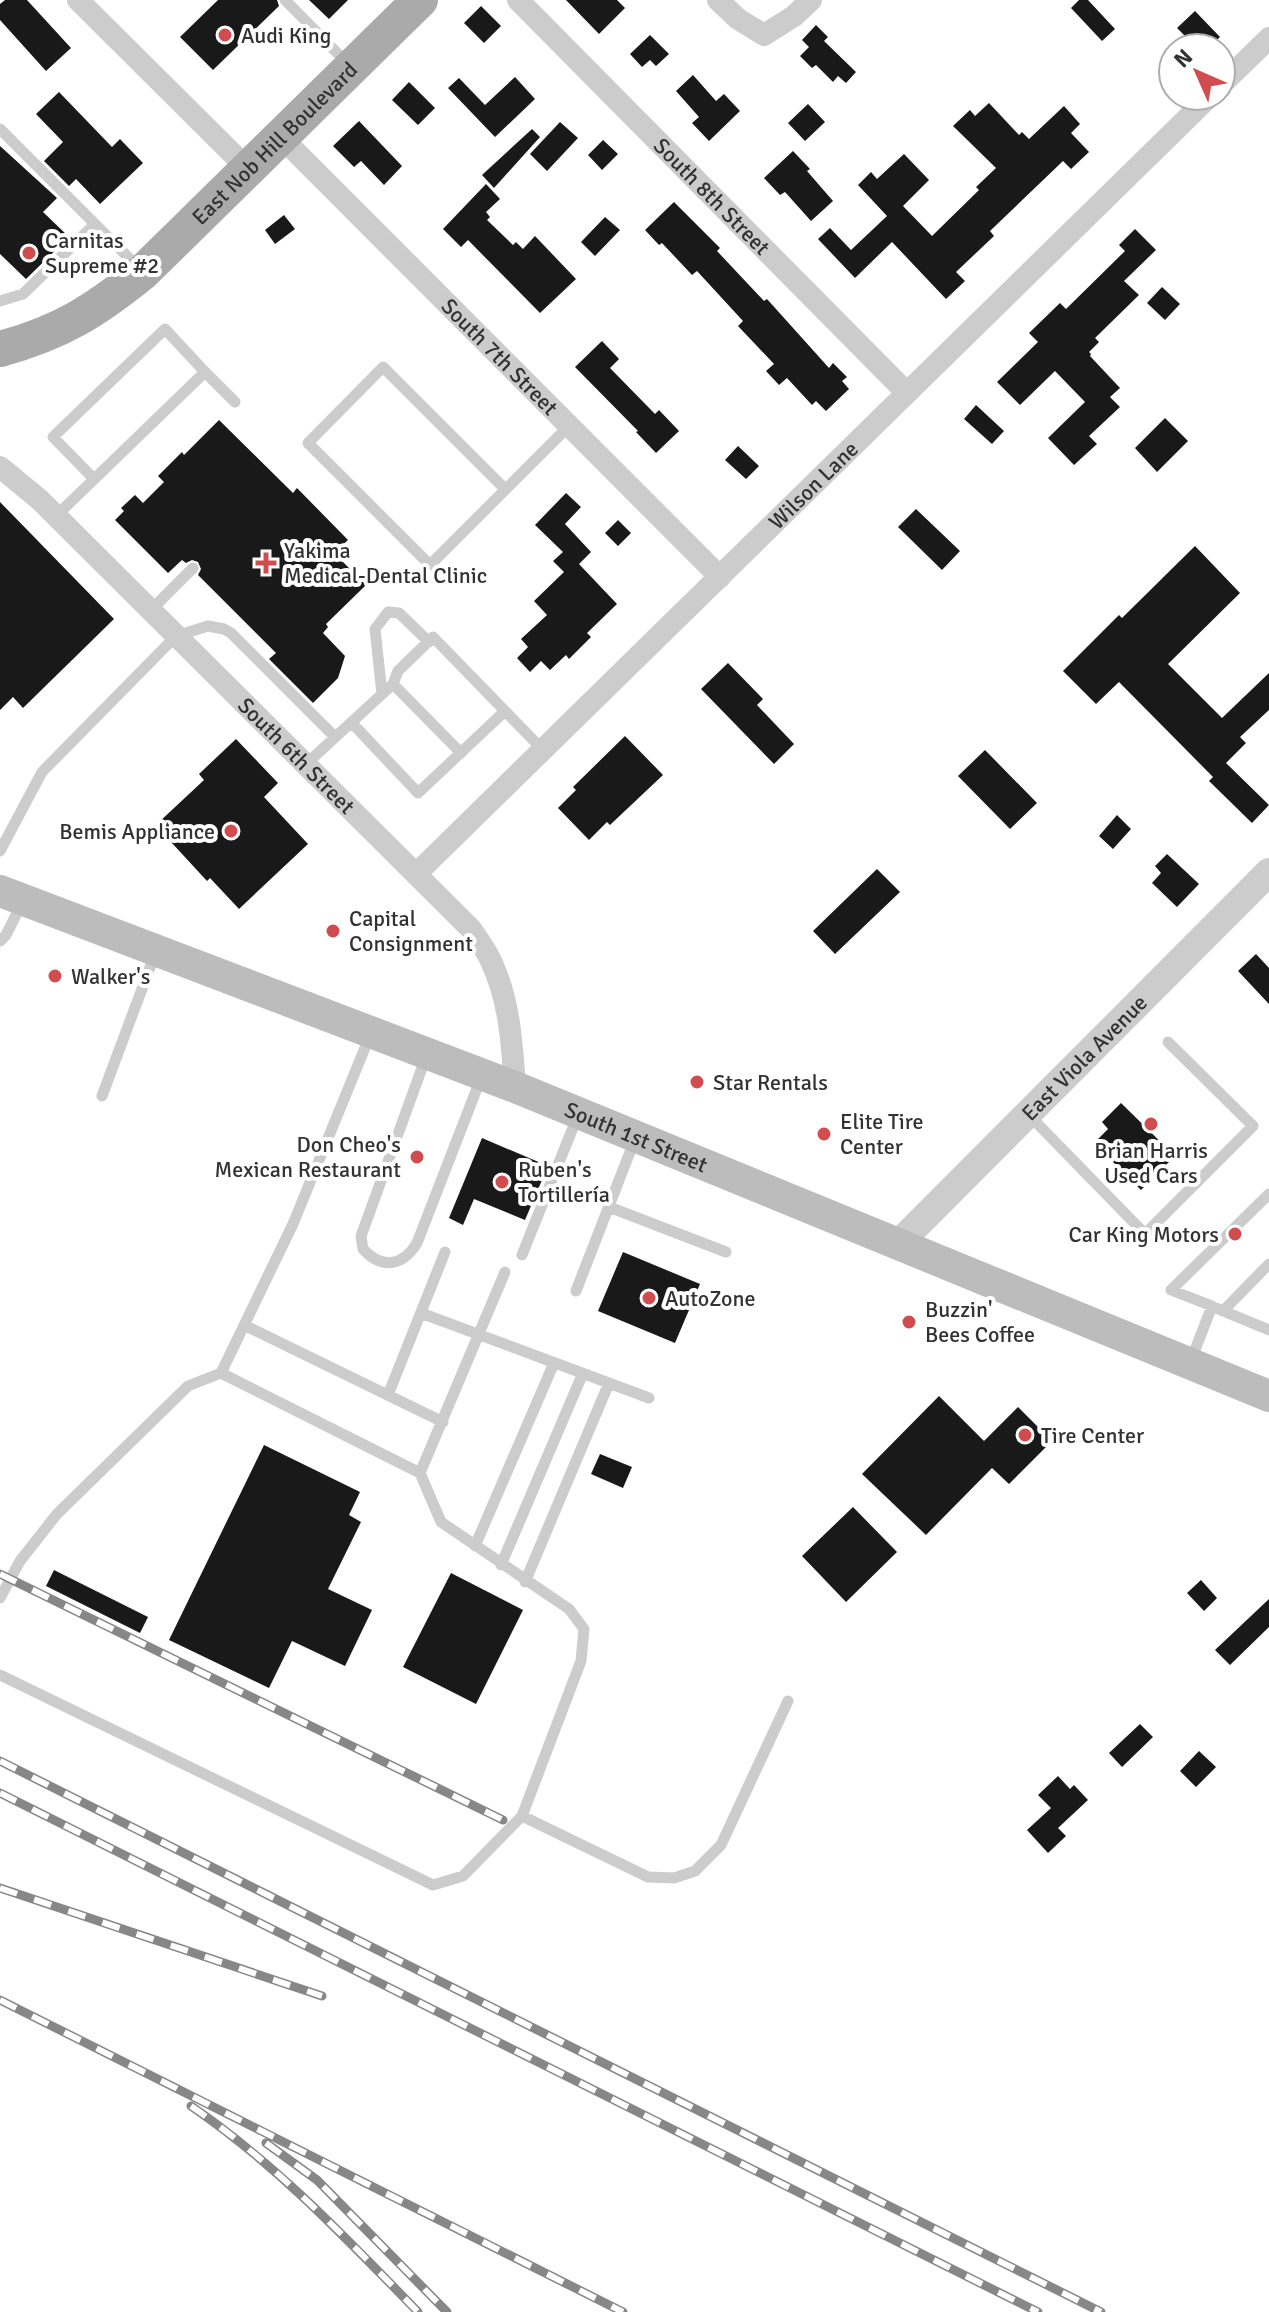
<svg xmlns="http://www.w3.org/2000/svg" width="1269" height="2312" font-family="Signika,sans-serif">
<rect width="100%" height="100%" fill="#fff"/>
<!-- building -->
<path fill="#191919" d="M5 0H27L71 48 46 71 0 20V4Z
M218 0H277L279 6 213 70 180 37Z
M309 0H348L329 19Z
M566 0H617L625 8 599 34Z
M1079 0H1088L1115 29 1102 41 1071 8Z
M481 6 501 26 484 43 464 23Z
M1195 11 1220 37 1208 48H1197L1177 28Z
M816 25 828 37 824 41 856 72 846 83 838 76 833 82 816 65 812 68 800 56 809 47 802 40Z
M650 35 669 54 656 66 650 60 642 67 630 54Z
M693 75 716 101 724 94 740 111 709 141 692 123 699 117 676 91Z
M515 77 535 99 495 137 448 88 459 78 485 105Z
M409 82 435 108 418 125 392 100Z
M59 92 112 147 120 139 143 163 100 204 76 179 69 186 44 161 63 142 36 114Z
M989 103 1019 135 1022 132 1029 139 1064 106 1080 124 1071 133 1089 152 1071 169 1063 161 990 231 994 236 956 272 965 281 946 299 892 242 855 278 818 239 830 228 851 250 887 216 858 185 871 172 877 179 904 154 929 180 903 206 932 236 979 190 976 187 996 168 953 126 970 110 975 116Z
M808 104 825 122 805 141 788 123Z
M359 121 402 166 384 185 361 161 354 167 333 146Z
M560 122 578 138 547 171 530 154Z
M532 129 540 137 494 188 482 175Z
M603 140 618 154 602 170 588 155Z
M0 146 57 198 43 212 69 237 26 279 0 254Z
M793 151 810 169 807 171 833 201 811 221 785 192 780 195 764 178Z
M486 184 500 199 486 212 490 217 487 220 513 245 516 242 523 249 535 236 576 279 540 313 468 240 461 247 443 229Z
M674 202 720 248 717 251 764 301 767 299 829 368 833 363 847 377 842 381 849 389 826 411 816 401 812 405 787 378 779 385 766 371 774 364 738 326 743 321 697 271 692 275 662 243 659 245 645 230Z
M284 215 295 229 275 244 265 230Z
M605 217 620 230 595 256 581 242Z
M1135 229 1156 250 1124 281 1139 295 1095 338 1099 342 1089 352 1091 354 1090 356 1120 388 1110 397 1120 407 1089 436 1097 444 1074 465 1048 438 1085 402 1055 371 1020 405 997 382 1038 342 1029 333 1060 303 1066 309 1125 251 1119 245Z
M1162 287 1180 304 1165 320 1147 303Z
M602 341 619 359 610 368 655 414 659 410 679 431 656 453 636 432 638 431 575 367Z
M976 405 1004 431 992 444 964 419Z
M1165 418 1188 441 1157 472 1135 448Z
M219 420 293 493 297 488 348 540 334 553 366 585 326 624 328 627 323 633 345 656 338 678 313 703 269 659 276 653 198 575 201 569 198 562 192 560 186 563 182 560 168 573 115 520 124 511 121 508 135 495 143 503 164 482 158 476 182 452 184 455Z
M738 446 759 466 746 479 725 460Z
M566 493 581 507 565 524 591 552 579 564 617 604 587 633 591 637 569 659 566 655 550 670 541 661 530 672 517 658 528 647 521 639 547 615 534 601 564 572 553 561 563 552 535 525Z
M0 502 114 619 23 708 13 697 0 710Z
M916 509 960 551 942 570 898 527Z
M618 520 631 533 618 546 605 533Z
M1195 546 1240 593 1168 664 1222 718 1269 673V710L1240 737 1246 743 1226 763 1269 805 1252 823 1209 781 1213 777 1119 682 1096 704 1063 671 1119 615 1122 618Z
M728 663 763 699 757 705 794 744 774 764 701 689Z
M625 736 663 775 610 825 607 822 589 840 558 808 576 790 573 787Z
M236 739 278 783 264 797 308 844 239 909 210 878 207 881 171 842 173 839 158 823 204 780 199 774Z
M985 750 1037 803 1010 829 958 776Z
M1117 815 1131 829 1113 849 1099 836Z
M1167 854 1199 884 1177 907 1152 883 1161 873 1155 866Z
M877 869 900 892 835 954 813 931Z
M1256 954 1269 968V1004L1238 971Z
M1121 1103 1175 1156 1141 1190 1094 1143 1108 1129 1102 1122Z
M482 1138 548 1166 525 1220 474 1199 463 1225 449 1218Z
M623 1252 700 1284 675 1343 598 1311Z
M939 1396 984 1441 1018 1407 1052 1441 1009 1484 992 1468 926 1535 862 1474Z
M264 1445 360 1492 349 1515 361 1522 328 1589 372 1610 345 1666 292 1641 269 1688 169 1640Z
M600 1454 632 1467 623 1488 591 1474Z
M853 1507 897 1552 846 1602 802 1556Z
M54 1570 148 1617 140 1633 46 1586Z
M451 1573 523 1610 476 1704 403 1667Z
M1201 1580 1217 1598 1204 1611 1187 1593Z
M1269 1599V1627L1230 1665 1215 1650Z
M1140 1724 1153 1737 1122 1767 1109 1753Z
M1199 1751 1216 1767 1196 1787 1180 1771Z
M1058 1776 1070 1789 1074 1785 1088 1800 1058 1828 1066 1836 1048 1853 1027 1830 1051 1808 1038 1795Z"/>
<g fill="none" stroke-linecap="round" stroke-linejoin="round">
<!-- service -->
<path stroke="#ccc" stroke-width="11" d="M285 0 348 64
M0 129 139 268
M0 301 23 294 95 224
M205 372 235 402
M505 489 383 367 308 443 430 565 569 426
M56 516 205 372 165 329 53 437 94 479
M150 611 193 568
M393 684 461 753
M382 694 375 629 388 612 399 613 429 642
M352 723 418 793 505 711
M305 765 393 684 398 671 433 637 543 750
M0 851 42 772 176 636 208 626 224 629 231 633 334 736
M0 941 6 935 23 901
M427 1054 361 1236 363 1249C382 1270 403 1266 417 1243L481 1078
M102 1096 155 954
M1028 1114 1145 1234 1253 1126 1168 1042
M609 1207 726 1252
M522 1255 578 1115
M576 1291 635 1139
M1216 1308 1269 1330
M1223 1311 1269 1264
M421 1313 649 1398
M244 1325 443 1422
M1190 1363 1212 1306 1171 1290 1269 1194
M221 1373 420 1473 441 1522 569 1609 584 1629 581 1661 522 1816
M388 1395 445 1252
M420 1473 505 1272
M475 1546 554 1363
M501 1565 583 1373
M525 1582 609 1383
M0 1598 20 1561 57 1514 188 1386 221 1373 293 1224 371 1033
M0 1675 433 1885 463 1876 522 1816 648 1877 674 1878 695 1871 721 1845 788 1701"/>
<!-- minor -->
<g stroke="#ccc" stroke-width="22">
<path d="M78 0 248 169"/>
<path id="s1" d="M518 0 907 393"/>
<path d="M718 0 738 19 764 35 794 16 811 0"/>
<path d="M1221 85 1269 38"/>
<path id="s2" d="M281 137 720 577"/>
<path id="s3" d="M0 467 40 500 471 929C478 939 486 950 491 961 510 1001 512 1045 515 1087"/>
<path id="s4" d="M416 874 1210 96"/>
</g>
<!-- tertiary -->
<path stroke="#ccc" stroke-width="28" id="s5" d="M899 1243 1269 872"/>
<!-- secondary -->
<path stroke="#bcbcbc" stroke-width="32" id="s6" d="M0 891 515 1087 1269 1396"/>
<!-- primary -->
<path stroke="#aaa" stroke-width="36" id="s7" d="M0 349C60 333 95 311 143 272L420 0"/>
<!-- rail casing -->
<g stroke="#878787" stroke-width="9">
<path id="rail" d="M0 1574 503 1820
M0 1761 1101 2312
M0 1793 1038 2312
M0 1888 322 1996
M0 2000 623 2312
M191 2106C276 2164 347 2239 418 2312
M266 2143 317 2180 447 2312"/>
</g>
<!-- rail -->
<use href="#rail" stroke="#fff" stroke-width="6" stroke-dasharray="18" stroke-linecap="butt"/>
</g>
<!-- markers -->
<g fill="#d04c4e" stroke="#fff" stroke-width="3">
<circle cx="225" cy="35" r="8"/>
<circle cx="29" cy="253" r="8"/>
<path d="M262 551h8v8h8v8h-8v8h-8v-8h-8v-8h8z"/>
<circle cx="231" cy="831" r="8"/>
<circle cx="333" cy="931" r="8"/>
<circle cx="55" cy="976" r="8"/>
<circle cx="697" cy="1082" r="8"/>
<circle cx="1151" cy="1124" r="8"/>
<circle cx="824" cy="1134" r="8"/>
<circle cx="417" cy="1157" r="8"/>
<circle cx="502" cy="1182" r="8"/>
<circle cx="1235" cy="1234" r="8"/>
<circle cx="649" cy="1298" r="8"/>
<circle cx="909" cy="1322" r="8"/>
<circle cx="1025" cy="1435" r="8"/>
</g>
<g text-anchor="middle" stroke-width="8" stroke-linejoin="round" paint-order="stroke">
<!-- poi labels -->
<g font-size="22" fill="#323232" stroke="#fff" text-anchor="start">
<text x="241" y="43">Audi King</text>
<text x="45" y="248">Carnitas<tspan x="45" dy="25">Supreme #2</tspan></text>
<text x="284" y="558">Yakima<tspan x="284" dy="25">Medical-Dental Clinic</tspan></text>
<text x="215" y="839" text-anchor="end">Bemis Appliance</text>
<text x="349" y="926">Capital<tspan x="349" dy="25">Consignment</tspan></text>
<text x="71" y="984">Walker's</text>
<text x="713" y="1090">Star Rentals</text>
<text x="840" y="1129">Elite Tire<tspan x="840" dy="25">Center</tspan></text>
<text x="401" y="1152" text-anchor="end">Don Cheo's<tspan x="401" dy="25">Mexican Restaurant</tspan></text>
<text x="1151" y="1158" text-anchor="middle">Brian Harris<tspan x="1151" dy="25">Used Cars</tspan></text>
<text x="518" y="1177">Ruben's<tspan x="518" dy="25">Tortillería</tspan></text>
<text x="1219" y="1242" text-anchor="end">Car King Motors</text>
<text x="665" y="1306">AutoZone</text>
<text x="925" y="1317">Buzzin'<tspan x="925" dy="25">Bees Coffee</tspan></text>
<text x="1041" y="1443">Tire Center</text>
</g>
<!-- street labels -->
<g font-size="22" fill="#323232" stroke="#fff">
<text dy="8" stroke="none"><textPath href="#s7" startOffset="348">East Nob Hill Boulevard</textPath></text>
<text dy="8" stroke="none"><textPath href="#s1" startOffset="276">South 8th Street</textPath></text>
<text dy="8" stroke="none"><textPath href="#s2" startOffset="310">South 7th Street</textPath></text>
<text dy="8" stroke="none"><textPath href="#s4" startOffset="556">Wilson Lane</textPath></text>
<text dy="8" stroke="none"><textPath href="#s3" startOffset="414">South 6th Street</textPath></text>
<text dy="8" stroke="none"><textPath href="#s5" startOffset="262">East Viola Avenue</textPath></text>
<text dy="8" stroke="none"><textPath href="#s6" startOffset="682">South 1st Street</textPath></text>
</g>
</g>
<!-- north arrow -->
<g transform="translate(1197 72) rotate(315)"><circle r="38" fill="#ffffff" stroke="#adadad" stroke-width="2"/>
<path d="M0-6L14 30L0 20L-14 30Z" fill="#d04c4e"/>
<text y="-12" font-size="22" font-weight="bold" text-anchor="middle" fill="#323232">N</text>
</g>
</svg>
